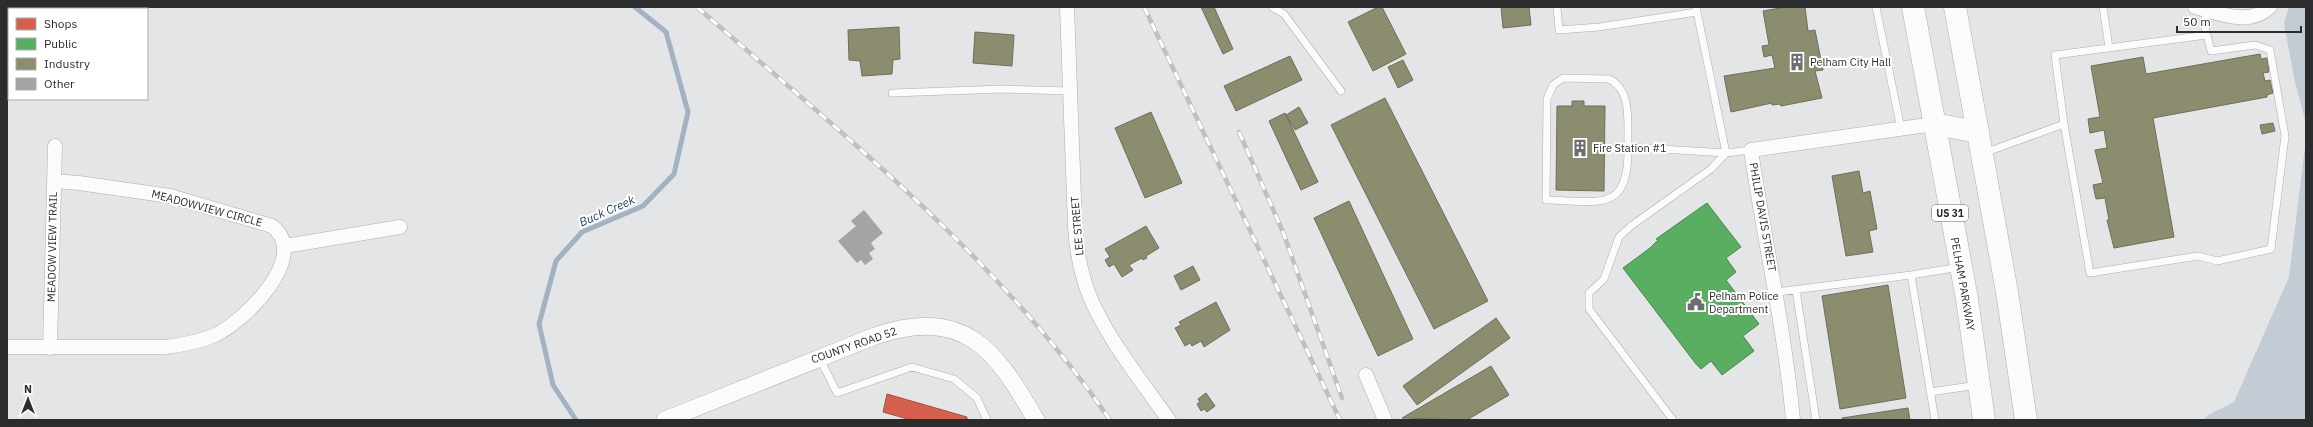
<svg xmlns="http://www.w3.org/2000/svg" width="2313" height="427" font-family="'IBM Plex Sans',sans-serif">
<rect width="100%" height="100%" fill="#e3e5e7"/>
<!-- green -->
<path fill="#c3ccd5" d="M2289 7H2306V124L2294 78 2284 23Z
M2306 138V420H2203L2208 415 2234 402 2289 277Z"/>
<!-- shops -->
<path fill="#d6604d" stroke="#a25043" d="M887 394 967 417V420H911L883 412Z"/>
<!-- public -->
<path fill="#5aae61" stroke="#4c8751" d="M1707 203 1741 247 1726 258 1736 272 1726 280 1759 324 1743 336 1754 351 1722 375 1711 361 1701 369 1696 364 1623 268 1650 248 1658 240 1656 239Z"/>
<!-- industry -->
<path fill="#8c8c6e" stroke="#6f6f5a" d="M1201 7H1214L1233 49 1223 54Z
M1378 7H1382L1406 54 1373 71 1348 22Z
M1501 7H1529L1531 25 1503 28Z
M1786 7H1805L1808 31 1815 30 1823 70 1815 71 1822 98 1781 106 1780 104 1772 105V103L1731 112 1724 76 1775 68 1772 55 1764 57 1762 46 1769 45 1763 11Z
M899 27 900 59 893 60 892 74 862 76 860 61 849 60 848 30Z
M975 32 1014 35 1012 66 973 63Z
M2260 54 2261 59 2267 58 2269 72 2263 73 2265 81 2270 80 2273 93 2267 95V97L2153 118 2174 237 2114 248 2107 220H2109L2105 198 2096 199 2093 185 2103 183 2095 150 2107 148 2104 130 2090 133 2088 119 2100 117 2091 66 2143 57 2146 74Z
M1290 56 1302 80 1236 111 1224 86Z
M1403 60 1413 80 1398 88 1388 67Z
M1385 98 1488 301 1434 329 1331 125Z
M1572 101H1584V106H1605L1604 191 1556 190 1557 106H1572Z
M1299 107 1308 123 1295 130 1286 115Z
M1151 112 1182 183 1145 198 1115 128Z
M1285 113 1318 182 1301 190 1269 121Z
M2273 123 2275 131 2262 134 2260 125Z
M1859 171 1863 193 1870 191 1877 229 1869 231 1873 252 1846 256 1832 176Z
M1349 201 1413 339 1378 356 1314 218Z
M1146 226 1159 248 1146 256 1147 258 1143 260 1142 258 1129 265 1133 270 1122 277 1114 264 1109 267 1105 260 1110 257 1105 249Z
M1193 266 1200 280 1181 290 1174 276Z
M1888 285 1906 398 1840 409 1822 296Z
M1216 302 1230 330 1204 347 1201 341 1192 346 1190 343 1185 346 1175 328 1181 325 1179 322Z
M1496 318 1510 338 1417 405 1403 386Z
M1491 366 1509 395 1467 420 1402 418Z
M1206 393 1215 406 1207 412 1204 409 1201 411 1197 404 1200 402 1198 399Z
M1908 408 1910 420H1843L1842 418Z"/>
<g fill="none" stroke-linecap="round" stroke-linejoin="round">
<!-- stream -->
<path stroke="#a2b2c3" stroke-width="5" d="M576 420 553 385 539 324 556 261 582 232 643 206 674 174 688 112 666 32 635 7"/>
</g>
<!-- building -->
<path fill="#a3a4a6" d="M864 210 883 233 871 243 875 249 869 253 873 259 865 265 861 260 857 263 838 241 856 226 851 221Z"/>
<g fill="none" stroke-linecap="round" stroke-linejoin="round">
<!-- service casing -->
<g stroke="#adaeb0" stroke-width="8">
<path id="service" d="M1272 7 1284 14 1341 91
M1557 7 1559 30 1599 27 1697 12
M1696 7 1726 153 1751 150
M1876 7 1901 129
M2103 7 2109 48
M892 93 1003 89 1071 91
M2064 124 2055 55 2207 35
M1628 147C1629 214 1599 201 1546 200L1547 99 1553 85 1563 78 1609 79C1633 90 1627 125 1628 147L1726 153
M1984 153 2064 124 2090 273 2198 256 2217 261 2271 249 2285 136 2270 50 2255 45 2211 51 2205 27 2206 9
M1911 275 1960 267
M1796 290 1816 420
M1777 292 1911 275 1935 420
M820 359 837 393 912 367 954 379 977 398 987 420
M1930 392 1978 385
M1673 420 1589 309V293L1604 279 1619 237 1631 226 1711 169 1726 153"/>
</g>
<!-- minor casing -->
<g stroke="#adaeb0" stroke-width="15">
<path id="minor" d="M1067 7 1075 226C1076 245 1079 264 1085 283 1098 327 1142 382 1169 420
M2195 7C2219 13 2249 27 2270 7
M285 246 400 227
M7 347H165C182 345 199 342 215 335 245 321 311 256 272 226L170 196 79 183 54 181
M50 348 55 146
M1366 375 1385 420
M1793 420C1785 329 1764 240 1751 150L1934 124"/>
</g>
<!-- tertiary casing -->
<g stroke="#adaeb0" stroke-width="18">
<path id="tertiary" d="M665 420 875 336C965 306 995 349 1036 420"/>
</g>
<!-- primary casing -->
<g stroke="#adaeb0" stroke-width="23">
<path id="primary" d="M1913 7 1967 299 1984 420
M1955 7 2007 292 2026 420
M1934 124 1978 132"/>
</g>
<!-- service -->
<use href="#service" stroke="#fbfbfb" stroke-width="7"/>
<!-- minor -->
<use href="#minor" stroke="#fbfbfb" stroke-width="14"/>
<!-- tertiary -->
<use href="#tertiary" stroke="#fbfbfb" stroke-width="17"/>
<!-- primary -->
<use href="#primary" stroke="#fbfbfb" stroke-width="22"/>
<!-- rail casing -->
<g stroke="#bfc0c1" stroke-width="4.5">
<path id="rail" d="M697 7C843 135 999 258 1110 420
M1144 7 1340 420
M1239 132 1283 232 1342 398"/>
</g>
<!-- rail -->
<use href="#rail" stroke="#fff" stroke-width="3" stroke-dasharray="9" stroke-linecap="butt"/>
</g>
<!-- icons -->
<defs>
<g id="building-bare" transform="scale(1.38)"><path d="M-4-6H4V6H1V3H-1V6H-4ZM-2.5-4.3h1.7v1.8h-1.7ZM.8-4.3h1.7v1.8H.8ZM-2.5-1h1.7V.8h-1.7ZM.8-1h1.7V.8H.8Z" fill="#6b6d6e" stroke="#fff" stroke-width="2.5" paint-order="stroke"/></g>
<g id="civic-bare" transform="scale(1.38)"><path d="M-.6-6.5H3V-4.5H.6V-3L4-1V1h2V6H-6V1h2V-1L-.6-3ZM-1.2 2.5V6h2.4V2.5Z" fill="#6b6d6e" stroke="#fff" stroke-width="2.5" paint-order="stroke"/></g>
</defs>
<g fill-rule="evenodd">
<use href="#building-bare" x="1797" y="62"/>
<use href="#building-bare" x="1580" y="148"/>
<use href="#civic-bare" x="1696" y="302"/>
</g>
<g text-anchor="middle" stroke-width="4" stroke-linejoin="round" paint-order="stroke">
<!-- shield labels -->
<rect fill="#fff" stroke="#6a6b6c" stroke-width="1" x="1932" y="205" width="36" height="16" rx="3"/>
<g font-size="10" font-weight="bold" fill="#2a2c2d">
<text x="1950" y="217">US 31</text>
</g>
<!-- poi labels -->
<g font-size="11" fill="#2a2c2d" stroke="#fff" text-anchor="start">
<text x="1810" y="66">Pelham City Hall</text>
<text x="1593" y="152">Fire Station #1</text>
<text x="1709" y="300">Pelham Police<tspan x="1709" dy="13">Department</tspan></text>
</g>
<!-- street labels -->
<g font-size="11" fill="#2a2c2d" stroke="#fff">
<text transform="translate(207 208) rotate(15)" y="4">MEADOWVIEW CIRCLE</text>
<text transform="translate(1763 217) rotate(80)" y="4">PHILIP DAVIS STREET</text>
<text transform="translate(1077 226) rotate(-95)" y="4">LEE STREET</text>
<text transform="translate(52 247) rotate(-89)" y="4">MEADOW VIEW TRAIL</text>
<text transform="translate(1963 284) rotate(80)" y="4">PELHAM PARKWAY</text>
<text transform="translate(854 345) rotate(-19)" y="4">COUNTY ROAD 52</text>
</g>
<!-- water labels -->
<g font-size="12" font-style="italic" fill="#1a3c5e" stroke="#fff">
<text transform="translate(607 211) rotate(-24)" y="4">Buck Creek</text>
</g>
</g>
<!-- border -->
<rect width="2313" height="427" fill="none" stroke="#2a2c2d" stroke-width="16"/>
<!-- legend -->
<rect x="8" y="8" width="140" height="92" fill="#ffffff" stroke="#aaabab"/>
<rect x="16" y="18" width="20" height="12" fill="#d6604d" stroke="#aaabab"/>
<text x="44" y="28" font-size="12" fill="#2a2c2d">Shops</text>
<rect x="16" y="38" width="20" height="12" fill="#5aae61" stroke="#aaabab"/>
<text x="44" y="48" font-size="12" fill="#2a2c2d">Public</text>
<rect x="16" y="58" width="20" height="12" fill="#8c8c6e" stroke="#aaabab"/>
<text x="44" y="68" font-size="12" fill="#2a2c2d">Industry</text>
<rect x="16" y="78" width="20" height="12" fill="#a3a4a6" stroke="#aaabab"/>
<text x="44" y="88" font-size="12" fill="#2a2c2d">Other</text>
<!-- north arrow -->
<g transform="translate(28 399)" stroke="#ffffff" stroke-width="3" paint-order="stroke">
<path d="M0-3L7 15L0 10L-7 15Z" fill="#2a2c2d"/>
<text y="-6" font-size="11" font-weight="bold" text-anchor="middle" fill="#2a2c2d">N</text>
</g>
<!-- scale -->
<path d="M2177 26v6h124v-6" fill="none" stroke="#2a2c2d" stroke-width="2"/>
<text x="2183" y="26" font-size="12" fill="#2a2c2d" stroke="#ffffff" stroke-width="3" paint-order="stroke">50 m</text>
</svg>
